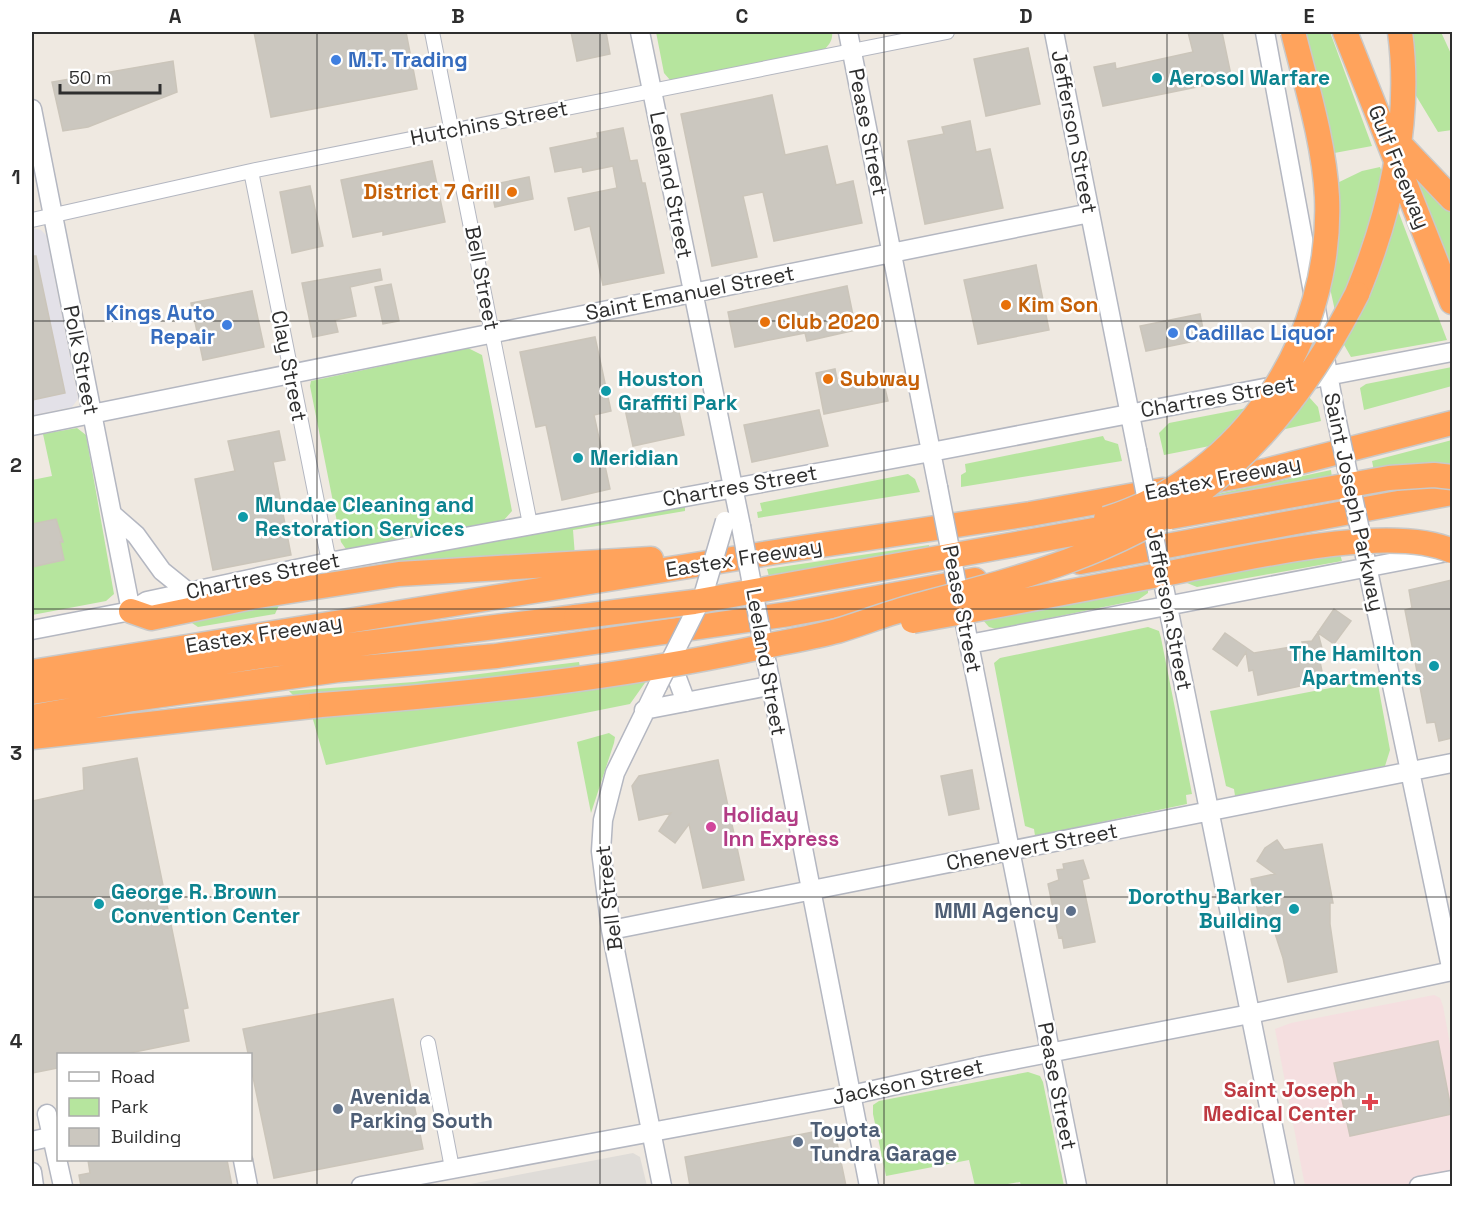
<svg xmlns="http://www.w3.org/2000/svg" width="1484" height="1218" font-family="'Space Grotesk',sans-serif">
<rect width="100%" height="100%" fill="#efe9e1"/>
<!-- industrial -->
<path fill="#e3e1e8" d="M33 228 41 230 46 235 78 399 72 407 32 415Z"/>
<!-- medical -->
<path fill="#f5dfe0" d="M1434 995 1440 998 1443 1006 1452 1055V1186H1305L1275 1029 1291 1023Z"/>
<!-- green -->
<path fill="#b6e59e" d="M656 32H832C833 39 830 44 825 49L670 80 664 73Z
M1306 32H1330L1372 146 1329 154Z
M1408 32H1441L1452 56V130L1438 132 1412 89Z
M1380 167 1386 182 1337 320 1328 279 1333 185 1362 171Z
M1409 168 1452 188V281Z
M1397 208 1447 340 1351 357 1343 343Z
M468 348 482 355 512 511 504 520 496 523 348 552 341 542 310 386 311 381Z
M1452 367V386L1364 410 1360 388 1366 384Z
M1309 397 1318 407 1321 421 1281 430Z
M1252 407 1220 444 1164 455 1159 433 1169 423Z
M77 428 86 435 114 594 106 601 32 615V480L52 476 43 434Z
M1103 436 1105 440 1118 444 1122 461 961 487V475L966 472 965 464Z
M1452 440V467L1374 471 1372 461Z
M1331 470 1332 478 1201 502 1208 496Z
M908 474 915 479 920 492 758 518 757 512 762 511 760 503Z
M685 505V511L573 530 575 556 383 569 382 560Z
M929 545 930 552 770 580 767 569Z
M1340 554 1342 561 1197 587 1187 583V580Z
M1148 587V593L1138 600 996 629 989 627 982 619Z
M290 597 279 605 275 614 198 627 189 621Z
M1148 627 1159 631 1161 638 1192 794 1186 795 1187 804 1035 836 1034 829 1025 826 994 663 1000 658Z
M579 662 581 673 300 702 289 691 414 682Z
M1377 679 1390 750 1385 766 1235 796 1234 789 1226 786 1210 711Z
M647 680 630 704 326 765 312 716Z
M609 733 615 737 614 743 591 813 577 742Z
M1028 1072 1040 1076 1043 1082 1064 1186H1021L1020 1182 996 1186H975L969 1160 886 1176 873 1114V1105L879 1101Z"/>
<!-- plaza -->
<path fill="#dfdcd8" d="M633 1153 640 1157 647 1186H460Z"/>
<!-- building -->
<path fill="#cbc7bf" stroke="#cbc5ba" stroke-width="1.5" d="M254 32H406L417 89 271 117Z
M571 32H606L610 54 577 61Z
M1188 32H1222L1232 80 1103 106 1094 67 1115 63 1116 69 1193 52Z
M1028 48 1040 104 986 116 974 59Z
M173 61 177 92 88 127 63 131 52 82Z
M772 95 785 155 827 146 836 185 853 181 862 223 774 241 763 192 743 196 757 257 712 266 681 114Z
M970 121 976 152 990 149 1003 208 925 224 908 141 944 134 942 127Z
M623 128 630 161 637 160 642 183H645L664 273 603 285 590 226 575 230 568 198 617 188 613 166 583 172 582 167 555 172 550 148 598 138 597 133Z
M432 161 445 222 383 235V231L353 237 341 180Z
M529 177 533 199 495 207 490 185Z
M310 186 323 246 292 253 280 192Z
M32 256H36L65 393 32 400Z
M1036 265 1049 330 978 344 964 280Z
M380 269 382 280 350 287 356 316 335 320 338 332 313 337 302 283Z
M391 284 399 321 383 324 375 287Z
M847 286 856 330 807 341 805 333 735 347 728 312Z
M252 291 264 347 203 360 191 303Z
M1200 314 1205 339 1146 351 1140 326Z
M595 337 611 411 594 415 610 489 562 500 546 425 536 427 520 352Z
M835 369 838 385 882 376 888 401 824 414 816 373Z
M676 398 684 435 633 446 625 409Z
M819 410 828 446 752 462 744 425Z
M279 431 285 460 273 462 291 555 213 570 195 479 235 471 228 441Z
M56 519 63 542H60L64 560 32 567V524Z
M1452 580V738L1439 741 1435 722 1427 723 1405 610 1412 608 1409 590Z
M1334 609 1351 621 1334 644 1318 633 1324 656 1319 657 1324 681 1258 695 1253 670 1249 671 1246 652 1237 666 1213 649 1225 633 1254 653 1303 645 1302 642 1312 641Z
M137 758 188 1008 183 1009 189 1041 125 1054H58V1068L32 1073V801L84 790 83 768Z
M718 760 744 880 703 888 689 824 675 843 659 831 671 813 639 820 632 786 639 776Z
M972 770 979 809 949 815 941 776Z
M1277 840 1284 850 1322 844 1333 903H1330V924L1337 972 1288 982 1283 958 1269 915 1259 917 1251 879 1275 874 1257 861 1265 848Z
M1083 860 1089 878 1082 880 1095 942 1064 948 1062 937 1059 938 1048 884 1059 880 1057 870 1064 869 1063 864Z
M393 999 423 1149 274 1178 243 1029Z
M1438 1041 1452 1114 1350 1136 1334 1063Z
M834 1128 846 1186H690L685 1157Z
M88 1160H227L232 1186H81L79 1175 90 1173Z"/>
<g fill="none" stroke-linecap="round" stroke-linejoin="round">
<!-- street casing -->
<g stroke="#b4b7c1" stroke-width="16">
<path id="street" d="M432 32 530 524
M251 171 329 562
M32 220 251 171 947 32
M428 1043 452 1168"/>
</g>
<!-- secondary casing -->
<g stroke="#b4b7c1" stroke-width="21">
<path id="secondary" d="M640 32 741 526
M848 32 938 487
M1054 32 1137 450
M1265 32 1335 412
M32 109 131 611
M32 426 1090 213
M112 514 136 535 162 571 188 592
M1365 556 1452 972
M1163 582 1285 1186
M963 614 1077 1186
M32 630 131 611 147 601 329 562 931 452 1452 352
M969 644 1447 552
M765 654 869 1186
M671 662 686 702
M658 685 615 773 603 820 601 851 611 930 662 1186
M644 710 769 686
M611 930 1452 763
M47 1114 63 1186
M32 1141 58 1135
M243 1160 248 1186
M32 1172 34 1186
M361 1186 851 1095 987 1065 1250 1014 1452 971
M1419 1186 1452 1180"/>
</g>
<!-- highway casing -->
<g stroke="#c9c9c9" stroke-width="27">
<path id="highway" d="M1345 32 1452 302
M1392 136 1452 199
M1357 294C1391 211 1412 122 1400 32
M1207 482 1265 471 1452 423
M1080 562 1452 493
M131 611 151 618 252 597 399 574 651 559
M32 672 788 550 1030 514 1163 490
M32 692 262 656 576 617
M32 717 133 699 338 670 496 656 789 614 975 580
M32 737 321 705"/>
</g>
<!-- street -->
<use href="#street" stroke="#fff" stroke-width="14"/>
<!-- secondary -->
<use href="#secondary" stroke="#fff" stroke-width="18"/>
<!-- highway -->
<use href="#highway" stroke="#ffa35c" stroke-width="24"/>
<!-- secondary-bridge casing -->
<g stroke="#b4b7c1" stroke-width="21" stroke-linecap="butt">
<path id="secondary-bridge" d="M1335 412 1364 549
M1137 450 1163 582
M938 487 961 606
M741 526 765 654
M658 685 703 596 725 521"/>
</g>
<!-- highway-bridge casing -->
<g stroke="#c9c9c9" stroke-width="27" stroke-linecap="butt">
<path id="highway-bridge" d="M1170 517 1389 478 1434 475 1452 477
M1106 519C1244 476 1333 338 1327 197 1324 141 1306 85 1293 32
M576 617 694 602 1133 523
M913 621C997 606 1081 590 1164 574 1235 561 1388 522 1452 551
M321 705C467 694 613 679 757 648 783 642 811 638 837 631 863 623 889 613 915 606 1013 580 1115 555 1197 494 1268 441 1317 372 1357 294"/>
</g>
<!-- secondary-bridge -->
<use href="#secondary-bridge" stroke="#fff" stroke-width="18"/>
<!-- highway-bridge -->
<use href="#highway-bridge" stroke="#ffa35c" stroke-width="24"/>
</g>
<!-- grid -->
<path fill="none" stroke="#2e2e2e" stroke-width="1.5" stroke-opacity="0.55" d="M317 32V1186M600 32V1186M884 32V1186M1167 32V1186M32 321H1452M32 609H1452M32 897H1452"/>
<!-- markers -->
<g fill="#3f7fe0" stroke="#fff" stroke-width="2">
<circle cx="336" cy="60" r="6"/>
<circle cx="227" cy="325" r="6"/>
<circle cx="1173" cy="333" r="6"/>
</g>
<g fill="#0f9aa8" stroke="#fff" stroke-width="2">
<circle cx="1157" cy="78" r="6"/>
<circle cx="606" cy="391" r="6"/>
<circle cx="578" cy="458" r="6"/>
<circle cx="243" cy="517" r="6"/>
<circle cx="1434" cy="666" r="6"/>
<circle cx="99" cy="904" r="6"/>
<circle cx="1294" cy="909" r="6"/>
</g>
<g fill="#e8710a" stroke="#fff" stroke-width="2">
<circle cx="512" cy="192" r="6"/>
<circle cx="1006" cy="305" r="6"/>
<circle cx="765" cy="322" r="6"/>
<circle cx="828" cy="379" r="6"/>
</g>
<circle fill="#d1479c" stroke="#fff" stroke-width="2" cx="711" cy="827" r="6"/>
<g fill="#5c6f8a" stroke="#fff" stroke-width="2">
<circle cx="1071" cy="911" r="6"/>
<circle cx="338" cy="1109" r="6"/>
<circle cx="798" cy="1142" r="6"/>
</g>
<path fill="#e0444e" stroke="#fff" stroke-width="2" d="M1367 1093h6v6h6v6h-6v6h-6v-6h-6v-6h6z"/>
<g text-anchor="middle" stroke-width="5" stroke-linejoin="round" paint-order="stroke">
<!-- shop labels -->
<g font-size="21" font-weight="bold" fill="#366cbe" stroke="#fff" text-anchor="start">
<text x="348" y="67">M.T. Trading</text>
<text x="215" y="320" text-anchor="end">Kings Auto<tspan x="215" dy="24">Repair</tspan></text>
<text x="1185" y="340">Cadillac Liquor</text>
</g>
<!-- culture labels -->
<g font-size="21" font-weight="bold" fill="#0d838f" stroke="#fff" text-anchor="start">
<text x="1169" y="85">Aerosol Warfare</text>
<text x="618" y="386">Houston<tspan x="618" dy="24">Graffiti Park</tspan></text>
<text x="590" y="465">Meridian</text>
<text x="255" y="512">Mundae Cleaning and<tspan x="255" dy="24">Restoration Services</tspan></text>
<text x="1422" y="661" text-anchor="end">The Hamilton<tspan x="1422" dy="24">Apartments</tspan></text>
<text x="111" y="899">George R. Brown<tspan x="111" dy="24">Convention Center</tspan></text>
<text x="1282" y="904" text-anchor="end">Dorothy Barker<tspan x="1282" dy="24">Building</tspan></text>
</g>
<!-- street labels -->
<g font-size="21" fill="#2e2e2e" stroke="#fff">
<text transform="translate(489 123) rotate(-11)" y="7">Hutchins Street</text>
<text transform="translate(868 132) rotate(79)" y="7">Pease Street</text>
<text transform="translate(1074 132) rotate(79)" y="7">Jefferson Street</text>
<text transform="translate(1399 167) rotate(68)" y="7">Gulf Freeway</text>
<text transform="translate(671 185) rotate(79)" y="7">Leeland Street</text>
<text transform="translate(482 278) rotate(79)" y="7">Bell Street</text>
<text transform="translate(690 293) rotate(-11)" y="7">Saint Emanuel Street</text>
<text transform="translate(81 360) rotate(79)" y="7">Polk Street</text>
<text transform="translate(289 366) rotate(79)" y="7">Clay Street</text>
<text transform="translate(1218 397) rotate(-10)" y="7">Chartres Street</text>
<text transform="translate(1223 478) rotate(-11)" y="7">Eastex Freeway</text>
<text transform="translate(740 486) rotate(-10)" y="7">Chartres Street</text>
<text transform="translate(1354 502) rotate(78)" y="7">Saint Joseph Parkway</text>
<text transform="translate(744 558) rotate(-9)" y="7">Eastex Freeway</text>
<text transform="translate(263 576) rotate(-12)" y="7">Chartres Street</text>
<text transform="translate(962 609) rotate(79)" y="7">Pease Street</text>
<text transform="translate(1169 609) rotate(79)" y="7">Jefferson Street</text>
<text transform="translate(264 634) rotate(-9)" y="7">Eastex Freeway</text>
<text transform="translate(766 662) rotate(80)" y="7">Leeland Street</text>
<text transform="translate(1032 847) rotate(-11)" y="7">Chenevert Street</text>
<text transform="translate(609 898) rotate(-97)" y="7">Bell Street</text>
<text transform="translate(908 1082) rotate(-12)" y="7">Jackson Street</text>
<text transform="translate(1057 1086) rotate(79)" y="7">Pease Street</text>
</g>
<!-- food labels -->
<g font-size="21" font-weight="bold" fill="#c56008" stroke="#fff" text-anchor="start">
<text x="500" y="199" text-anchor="end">District 7 Grill</text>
<text x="1018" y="312">Kim Son</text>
<text x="777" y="329">Club 2020</text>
<text x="840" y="386">Subway</text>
</g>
<!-- hotel labels -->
<g font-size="21" font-weight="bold" fill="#b23c85" stroke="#fff" text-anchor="start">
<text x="723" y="822">Holiday<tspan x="723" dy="24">Inn Express</tspan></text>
</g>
<!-- service labels -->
<g font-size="21" font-weight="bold" fill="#4e5e75" stroke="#fff" text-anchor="start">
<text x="1059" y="918" text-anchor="end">MMI Agency</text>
<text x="350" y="1104">Avenida<tspan x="350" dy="24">Parking South</tspan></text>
<text x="810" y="1137">Toyota<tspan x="810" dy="24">Tundra Garage</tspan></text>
</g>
<!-- health labels -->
<g font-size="21" font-weight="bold" fill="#be3a42" stroke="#fff" text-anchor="end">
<text x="1356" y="1097">Saint Joseph<tspan x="1356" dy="24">Medical Center</tspan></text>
</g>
</g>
<!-- border -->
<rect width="1484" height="1218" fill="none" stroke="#ffffff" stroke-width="66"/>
<!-- legend -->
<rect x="57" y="1053" width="195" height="108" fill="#ffffff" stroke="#ababab" stroke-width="1.5"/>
<rect x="69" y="1072" width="30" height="9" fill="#ffffff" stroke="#ababab" stroke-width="1.5"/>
<text x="111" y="1083" font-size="18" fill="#2e2e2e">Road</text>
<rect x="69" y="1098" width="30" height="18" fill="#b6e59e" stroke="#ababab" stroke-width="1.5"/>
<text x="111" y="1113" font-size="18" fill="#2e2e2e">Park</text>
<rect x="69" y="1128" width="30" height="18" fill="#cbc7bf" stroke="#ababab" stroke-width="1.5"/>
<text x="111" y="1143" font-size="18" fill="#2e2e2e">Building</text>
<!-- scale -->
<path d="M60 84v9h100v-9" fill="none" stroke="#2e2e2e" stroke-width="3"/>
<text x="69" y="84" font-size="18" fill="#2e2e2e" stroke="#ffffff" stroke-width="4.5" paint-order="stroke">50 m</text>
<rect x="33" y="33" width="1418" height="1152" fill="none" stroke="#2e2e2e" stroke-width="2"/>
<g font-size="20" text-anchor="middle" font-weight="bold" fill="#2e2e2e">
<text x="175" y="23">A</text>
<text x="458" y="23">B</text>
<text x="742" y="23">C</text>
<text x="1026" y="23">D</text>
<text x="1309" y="23">E</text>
<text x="16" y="184">1</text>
<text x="16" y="472">2</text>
<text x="16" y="760">3</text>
<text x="16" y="1048">4</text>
</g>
</svg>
